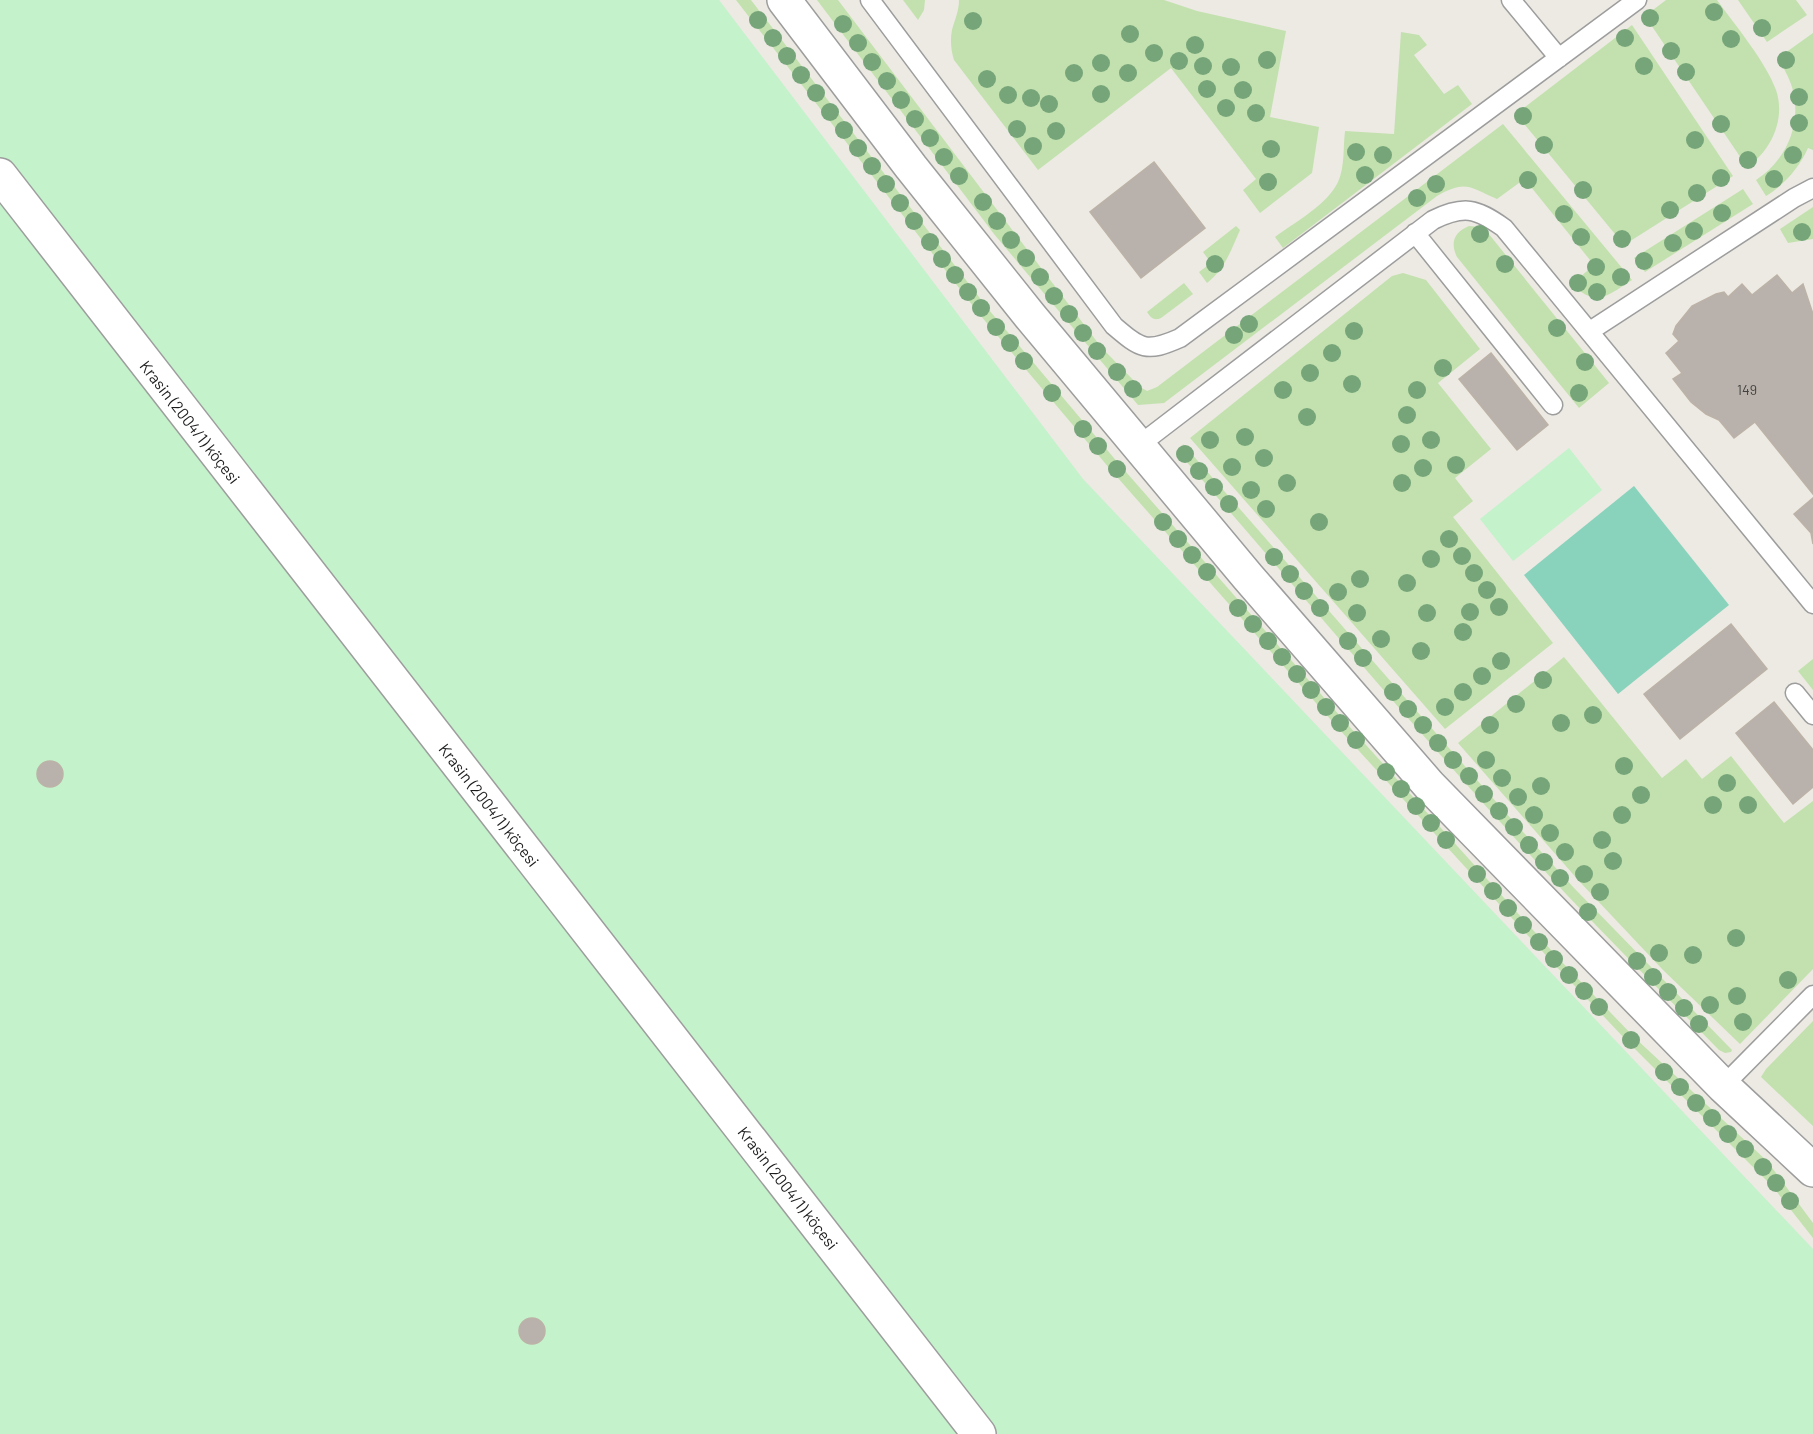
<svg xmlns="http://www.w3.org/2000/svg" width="1813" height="1434" font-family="Barlow,sans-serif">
<rect width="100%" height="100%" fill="#eceae3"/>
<!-- grass -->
<path fill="#c3e1ae" d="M736 0H751L989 310 1119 464 1348 725 1560 960 1634 1037 1767 1161 1813 1223V1238L1773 1187 1627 1041 1553 963 1338 728 1110 469 980 315Z
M817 0H838L1101 347 1140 387 1147 391 1157 387 1503 124 1632 280C1607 296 1596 308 1572 284L1594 265 1527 182 1523 180 1497 199C1470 188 1467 179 1437 196L1164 403 1138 405 994 234Z
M903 0H925L924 10 918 20Z
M959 0H1164L1197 11 1286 31 1270 117 1319 127 1312 173 1260 213 1243 190 1256 179 1171 68 1038 170 954 60C951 50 950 40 952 30 955 19 959 11 959 0Z
M1666 0H1717C1735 25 1766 62 1776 90 1786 119 1771 151 1747 167L1645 16Z
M1738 0H1796L1807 15 1767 42Z
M1632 25 1733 176 1624 245 1516 114Z
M1401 32 1419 35 1427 45 1414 55 1444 94 1458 85 1472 104 1283 248 1275 237C1294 223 1328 204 1338 182 1345 167 1343 147 1345 131L1394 134Z
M1813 33V150L1808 148C1799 168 1784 185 1766 196L1756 180C1786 161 1803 123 1792 87 1789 77 1783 67 1778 58Z
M1743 189 1753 204 1645 272 1634 258Z
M1813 207V239L1788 243 1780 229Z
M1236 226 1240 230C1231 250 1225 269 1207 283L1199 272 1211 263 1203 252Z
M1469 226 1480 227 1488 233 1609 383 1579 408 1457 257C1450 243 1454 232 1469 226Z
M1403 273 1426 280 1480 349 1438 383 1491 449 1455 478 1473 501 1453 517 1553 643 1445 729 1190 438 1392 276Z
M1184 283 1193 294 1161 318C1154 321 1151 318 1147 312Z
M1183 444 1505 812 1574 888 1732 1050 1731 1052 1725 1053 1719 1050C1668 998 1616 947 1566 894 1435 753 1311 605 1185 460L1181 452Z
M1564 657 1662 778 1686 759 1702 779 1731 756 1784 823 1813 801V969L1740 1044 1663 970 1579 881 1458 743Z
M1813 659V690L1798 671Z
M1813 1021V1126L1761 1077 1766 1069Z"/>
<!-- park -->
<path fill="#c3f2cb" d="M0 0H719L1083 479 1813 1249V1434H0Z
M1569 448 1602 490 1513 561 1480 519Z"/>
<!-- pitch -->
<path fill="#89d3bc" d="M1634 486 1729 605 1618 694 1524 575Z"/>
<!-- building -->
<path fill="#b9b2ac" stroke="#bcb2a7" stroke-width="1.5" d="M1154 162 1205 228 1141 278 1090 212Z
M1777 275 1792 293 1803 284 1813 314V494L1755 422 1734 438 1719 420 1706 414 1691 402 1673 379 1682 373 1666 353 1679 341 1673 334 1676 326 1692 306 1716 294 1724 292 1728 297 1742 284 1752 295Z
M1491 353 1548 425 1517 450 1459 379Z
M1813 498V544L1811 533 1794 514Z
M1731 624 1767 669 1680 739 1644 694Z
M1774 702 1813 750V787L1793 804 1736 733Z
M37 774a13 13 0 1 1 26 0a13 13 0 1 1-26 0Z
M519 1331a13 13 0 1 1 26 0a13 13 0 1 1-26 0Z"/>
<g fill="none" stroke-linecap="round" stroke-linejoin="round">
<!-- lane casing -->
<g stroke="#9d9d9d" stroke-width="21">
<path id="lane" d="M870 0 1114 326C1141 349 1146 353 1180 338L1637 0
M1511 0 1559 58
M1415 233 1553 405
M1590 331 1794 198 1813 188
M1138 446 1433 220C1464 205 1476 208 1504 228L1813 604
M1795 693 1813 715
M1723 1086 1813 995"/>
</g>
<!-- street casing -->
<g stroke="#9d9d9d" stroke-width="36">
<path id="street" d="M784 0 911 167 1030 316 1248 577 1429 785 1723 1086 1813 1170
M0 175 979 1434"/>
</g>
<!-- lane -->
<use href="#lane" stroke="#fff" stroke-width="18"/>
<!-- street -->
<use href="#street" stroke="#fff" stroke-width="33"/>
</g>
<!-- trees -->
<g fill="#77a57a">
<circle cx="1714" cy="12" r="9"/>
<circle cx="1650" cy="18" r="9"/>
<circle cx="758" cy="20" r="9"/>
<circle cx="973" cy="21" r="9"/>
<circle cx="843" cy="24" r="9"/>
<circle cx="1762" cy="28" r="9"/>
<circle cx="1130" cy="34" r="9"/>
<circle cx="773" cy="38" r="9"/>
<circle cx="1625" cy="38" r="9"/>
<circle cx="1731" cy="39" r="9"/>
<circle cx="858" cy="43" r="9"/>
<circle cx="1195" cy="45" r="9"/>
<circle cx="1671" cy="51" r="9"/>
<circle cx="1154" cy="53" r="9"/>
<circle cx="787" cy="56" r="9"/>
<circle cx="1267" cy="60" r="9"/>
<circle cx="1786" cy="60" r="9"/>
<circle cx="1179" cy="61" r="9"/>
<circle cx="872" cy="62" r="9"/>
<circle cx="1101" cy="63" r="9"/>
<circle cx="1203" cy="66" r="9"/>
<circle cx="1644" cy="66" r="9"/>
<circle cx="1231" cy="67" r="9"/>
<circle cx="1686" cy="72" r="9"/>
<circle cx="1074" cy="73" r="9"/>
<circle cx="1128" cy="73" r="9"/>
<circle cx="801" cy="75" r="9"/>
<circle cx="987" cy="79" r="9"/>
<circle cx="887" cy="81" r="9"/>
<circle cx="1207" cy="89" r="9"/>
<circle cx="1243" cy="90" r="9"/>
<circle cx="816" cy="93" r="9"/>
<circle cx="1101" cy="94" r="9"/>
<circle cx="1008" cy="95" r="9"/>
<circle cx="1799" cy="97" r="9"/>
<circle cx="1031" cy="98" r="9"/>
<circle cx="901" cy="100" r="9"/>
<circle cx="1049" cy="104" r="9"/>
<circle cx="1226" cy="108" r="9"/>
<circle cx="830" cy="112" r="9"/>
<circle cx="1256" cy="113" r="9"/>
<circle cx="1523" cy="116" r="9"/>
<circle cx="915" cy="119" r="9"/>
<circle cx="1799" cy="123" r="9"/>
<circle cx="1721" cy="124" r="9"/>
<circle cx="1017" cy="129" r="9"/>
<circle cx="844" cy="130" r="9"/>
<circle cx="1056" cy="131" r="9"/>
<circle cx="930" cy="138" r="9"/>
<circle cx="1695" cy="140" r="9"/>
<circle cx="1544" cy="145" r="9"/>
<circle cx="1033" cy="146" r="9"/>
<circle cx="858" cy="148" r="9"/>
<circle cx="1271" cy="149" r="9"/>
<circle cx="1356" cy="152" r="9"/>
<circle cx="1383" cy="155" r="9"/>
<circle cx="1793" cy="155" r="9"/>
<circle cx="944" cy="157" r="9"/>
<circle cx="1748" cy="160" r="9"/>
<circle cx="872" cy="166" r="9"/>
<circle cx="1365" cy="175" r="9"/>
<circle cx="959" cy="176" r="9"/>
<circle cx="1721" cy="178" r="9"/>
<circle cx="1774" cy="179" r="9"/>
<circle cx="1528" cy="180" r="9"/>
<circle cx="1268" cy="182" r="9"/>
<circle cx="886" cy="184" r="9"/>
<circle cx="1436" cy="184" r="9"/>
<circle cx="1583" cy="190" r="9"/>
<circle cx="1697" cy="193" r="9"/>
<circle cx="1417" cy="198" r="9"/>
<circle cx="983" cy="202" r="9"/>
<circle cx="900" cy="203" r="9"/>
<circle cx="1670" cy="210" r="9"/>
<circle cx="1722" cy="213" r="9"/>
<circle cx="1564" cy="214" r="9"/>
<circle cx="914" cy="221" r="9"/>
<circle cx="997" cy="221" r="9"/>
<circle cx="1694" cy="231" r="9"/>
<circle cx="1802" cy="232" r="9"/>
<circle cx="1480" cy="234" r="9"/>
<circle cx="1581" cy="237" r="9"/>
<circle cx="1622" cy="239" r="9"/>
<circle cx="1011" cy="240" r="9"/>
<circle cx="930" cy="242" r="9"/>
<circle cx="1673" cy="243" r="9"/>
<circle cx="1026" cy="258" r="9"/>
<circle cx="942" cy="259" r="9"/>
<circle cx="1644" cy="261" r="9"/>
<circle cx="1215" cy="264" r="9"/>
<circle cx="1505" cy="264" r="9"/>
<circle cx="1596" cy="267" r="9"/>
<circle cx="955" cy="275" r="9"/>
<circle cx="1040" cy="277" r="9"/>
<circle cx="1621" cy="277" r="9"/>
<circle cx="1578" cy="283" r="9"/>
<circle cx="968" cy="292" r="9"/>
<circle cx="1597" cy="292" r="9"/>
<circle cx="1054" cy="296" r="9"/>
<circle cx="981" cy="308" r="9"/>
<circle cx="1069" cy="314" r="9"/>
<circle cx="1249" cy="324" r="9"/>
<circle cx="996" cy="327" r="9"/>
<circle cx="1557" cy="328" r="9"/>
<circle cx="1354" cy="331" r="9"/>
<circle cx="1083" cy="333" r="9"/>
<circle cx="1234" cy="335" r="9"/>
<circle cx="1010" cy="343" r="9"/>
<circle cx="1097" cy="351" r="9"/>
<circle cx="1332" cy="353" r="9"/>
<circle cx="1024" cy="361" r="9"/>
<circle cx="1585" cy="362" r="9"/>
<circle cx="1443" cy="368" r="9"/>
<circle cx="1117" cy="372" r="9"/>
<circle cx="1310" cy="373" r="9"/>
<circle cx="1352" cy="384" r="9"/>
<circle cx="1133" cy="389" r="9"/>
<circle cx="1283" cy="390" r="9"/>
<circle cx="1417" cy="390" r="9"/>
<circle cx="1052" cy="393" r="9"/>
<circle cx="1579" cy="393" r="9"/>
<circle cx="1407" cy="415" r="9"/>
<circle cx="1307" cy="417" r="9"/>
<circle cx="1083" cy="429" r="9"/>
<circle cx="1245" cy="437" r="9"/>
<circle cx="1210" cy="440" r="9"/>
<circle cx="1431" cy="440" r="9"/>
<circle cx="1401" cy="444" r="9"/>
<circle cx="1098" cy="446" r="9"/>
<circle cx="1185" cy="454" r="9"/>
<circle cx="1264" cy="458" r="9"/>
<circle cx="1456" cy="465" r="9"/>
<circle cx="1232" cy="467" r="9"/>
<circle cx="1423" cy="468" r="9"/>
<circle cx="1117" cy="469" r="9"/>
<circle cx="1199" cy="471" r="9"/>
<circle cx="1287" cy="483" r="9"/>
<circle cx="1402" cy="483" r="9"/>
<circle cx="1214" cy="487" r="9"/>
<circle cx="1251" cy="490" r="9"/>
<circle cx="1229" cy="504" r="9"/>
<circle cx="1266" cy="509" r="9"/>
<circle cx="1163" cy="522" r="9"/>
<circle cx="1319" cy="522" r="9"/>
<circle cx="1178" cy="539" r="9"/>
<circle cx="1449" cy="539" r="9"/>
<circle cx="1192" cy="555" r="9"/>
<circle cx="1462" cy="556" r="9"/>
<circle cx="1274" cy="557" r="9"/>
<circle cx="1431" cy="559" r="9"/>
<circle cx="1207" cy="572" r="9"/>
<circle cx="1474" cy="573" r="9"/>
<circle cx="1290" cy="574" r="9"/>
<circle cx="1360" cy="579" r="9"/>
<circle cx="1407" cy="583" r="9"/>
<circle cx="1487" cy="590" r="9"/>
<circle cx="1304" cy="591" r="9"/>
<circle cx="1338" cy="592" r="9"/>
<circle cx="1499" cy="607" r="9"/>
<circle cx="1238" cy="608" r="9"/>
<circle cx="1320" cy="608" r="9"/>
<circle cx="1470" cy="612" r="9"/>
<circle cx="1357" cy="613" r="9"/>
<circle cx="1427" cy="613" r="9"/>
<circle cx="1253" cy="624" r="9"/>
<circle cx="1463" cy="632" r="9"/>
<circle cx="1381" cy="639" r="9"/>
<circle cx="1268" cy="641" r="9"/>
<circle cx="1348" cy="641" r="9"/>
<circle cx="1421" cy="651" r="9"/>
<circle cx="1282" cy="657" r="9"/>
<circle cx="1363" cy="658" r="9"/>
<circle cx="1501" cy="661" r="9"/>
<circle cx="1297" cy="674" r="9"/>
<circle cx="1482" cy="676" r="9"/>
<circle cx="1543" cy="680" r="9"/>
<circle cx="1311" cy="690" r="9"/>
<circle cx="1393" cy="692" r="9"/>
<circle cx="1463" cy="692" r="9"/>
<circle cx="1516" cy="704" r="9"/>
<circle cx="1326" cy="707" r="9"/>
<circle cx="1445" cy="707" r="9"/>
<circle cx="1408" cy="709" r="9"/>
<circle cx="1593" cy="715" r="9"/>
<circle cx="1340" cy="723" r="9"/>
<circle cx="1561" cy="723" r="9"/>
<circle cx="1423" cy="725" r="9"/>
<circle cx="1490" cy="725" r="9"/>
<circle cx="1356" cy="740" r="9"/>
<circle cx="1438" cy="743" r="9"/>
<circle cx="1453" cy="760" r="9"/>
<circle cx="1486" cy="760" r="9"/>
<circle cx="1624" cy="766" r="9"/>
<circle cx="1386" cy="772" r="9"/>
<circle cx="1469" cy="776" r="9"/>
<circle cx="1502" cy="778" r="9"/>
<circle cx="1727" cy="783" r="9"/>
<circle cx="1541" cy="786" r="9"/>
<circle cx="1401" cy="789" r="9"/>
<circle cx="1484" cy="794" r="9"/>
<circle cx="1641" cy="795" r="9"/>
<circle cx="1518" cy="797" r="9"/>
<circle cx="1713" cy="805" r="9"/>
<circle cx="1748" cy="805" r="9"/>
<circle cx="1416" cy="806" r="9"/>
<circle cx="1499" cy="811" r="9"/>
<circle cx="1534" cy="815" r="9"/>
<circle cx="1622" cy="815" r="9"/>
<circle cx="1431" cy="823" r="9"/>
<circle cx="1514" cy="827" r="9"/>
<circle cx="1550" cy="833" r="9"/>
<circle cx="1446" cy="840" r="9"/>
<circle cx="1602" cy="840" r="9"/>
<circle cx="1529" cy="845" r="9"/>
<circle cx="1565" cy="852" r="9"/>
<circle cx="1613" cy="861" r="9"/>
<circle cx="1544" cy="862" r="9"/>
<circle cx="1477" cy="874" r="9"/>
<circle cx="1584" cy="874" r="9"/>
<circle cx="1560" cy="878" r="9"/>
<circle cx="1493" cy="891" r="9"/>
<circle cx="1600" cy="892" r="9"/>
<circle cx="1508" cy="908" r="9"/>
<circle cx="1588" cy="912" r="9"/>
<circle cx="1523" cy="925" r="9"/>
<circle cx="1736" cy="938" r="9"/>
<circle cx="1539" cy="942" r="9"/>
<circle cx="1659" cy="953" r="9"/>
<circle cx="1693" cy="955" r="9"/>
<circle cx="1554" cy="959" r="9"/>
<circle cx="1637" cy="961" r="9"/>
<circle cx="1569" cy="975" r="9"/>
<circle cx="1653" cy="977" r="9"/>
<circle cx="1788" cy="980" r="9"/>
<circle cx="1584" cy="991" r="9"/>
<circle cx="1668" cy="992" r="9"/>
<circle cx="1737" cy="996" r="9"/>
<circle cx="1710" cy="1005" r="9"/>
<circle cx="1599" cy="1007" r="9"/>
<circle cx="1684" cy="1008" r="9"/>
<circle cx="1743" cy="1022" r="9"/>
<circle cx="1699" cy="1024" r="9"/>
<circle cx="1631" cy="1040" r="9"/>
<circle cx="1664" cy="1072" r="9"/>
<circle cx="1680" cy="1087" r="9"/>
<circle cx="1696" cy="1103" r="9"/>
<circle cx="1712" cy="1118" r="9"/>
<circle cx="1728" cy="1134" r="9"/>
<circle cx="1745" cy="1149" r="9"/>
<circle cx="1763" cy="1167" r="9"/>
<circle cx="1776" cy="1183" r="9"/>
<circle cx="1790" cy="1201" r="9"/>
</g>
<g text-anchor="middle" stroke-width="6" stroke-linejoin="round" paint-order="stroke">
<!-- number labels -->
<g font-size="14" fill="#434240">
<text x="1747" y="395">149</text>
</g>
<!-- street labels -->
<g font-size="16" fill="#1c1c1c" stroke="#fff">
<text transform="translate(190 422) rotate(52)" y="6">Krasin (2004/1) köçesi</text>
<text transform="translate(489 805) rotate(52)" y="6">Krasin (2004/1) köçesi</text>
<text transform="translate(788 1188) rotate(52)" y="6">Krasin (2004/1) köçesi</text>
</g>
</g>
</svg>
